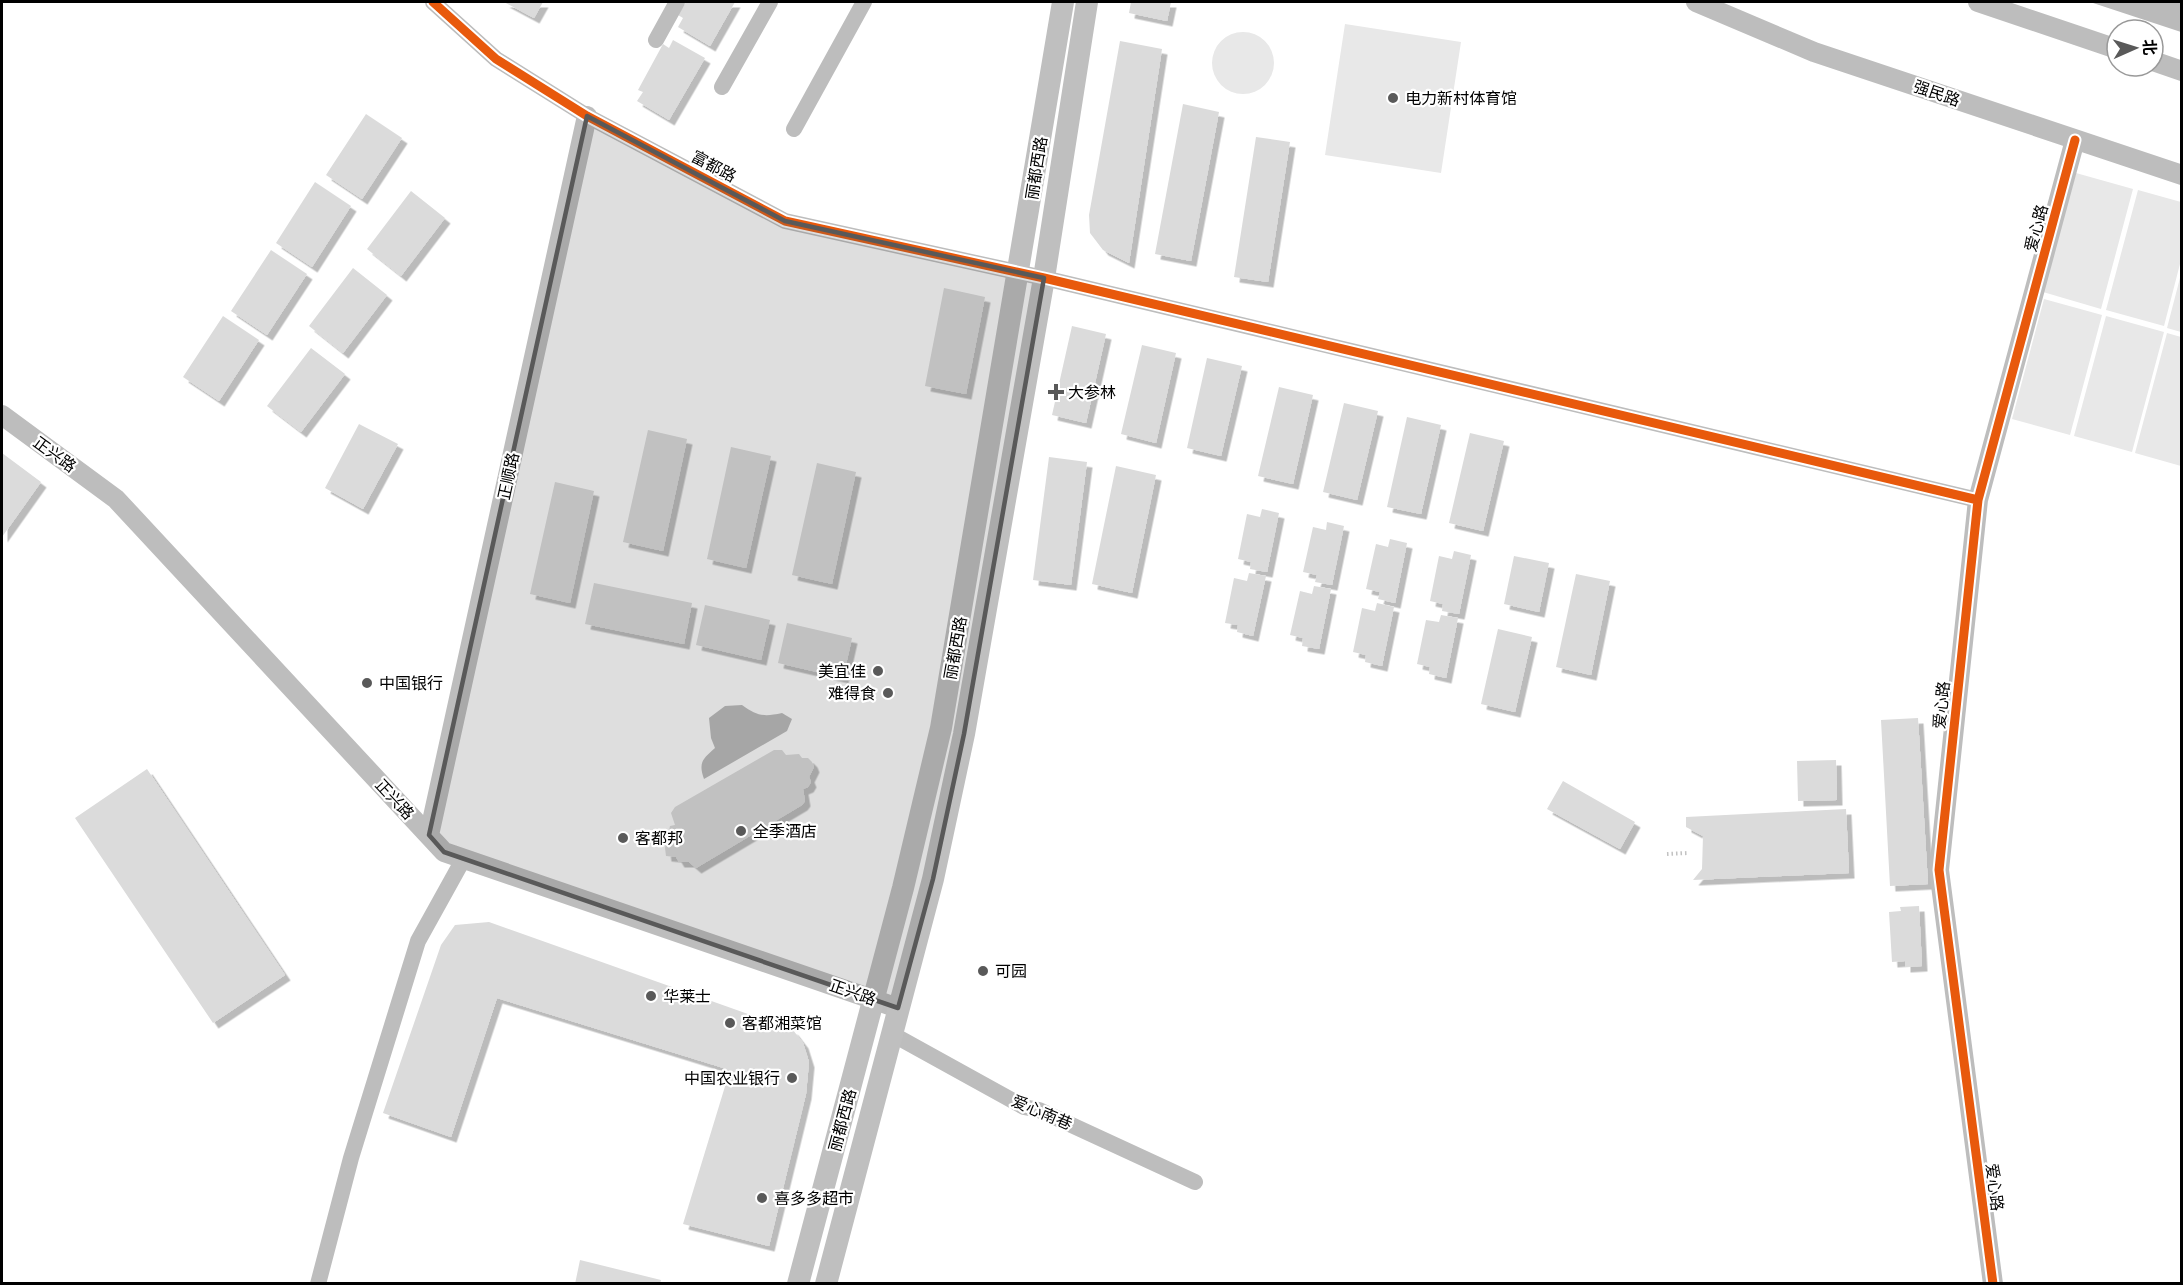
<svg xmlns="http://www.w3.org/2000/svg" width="2183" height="1285" font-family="Raleway,'Noto Sans SC',sans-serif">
<defs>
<filter id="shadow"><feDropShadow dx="5.5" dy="5.5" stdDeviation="0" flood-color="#0004"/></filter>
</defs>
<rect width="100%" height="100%" fill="#fff"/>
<!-- green -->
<path fill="#e8e8e8" d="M1345 24 1461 42 1441 173 1325 155Z
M1212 63a31 31 0 1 1 62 0a31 31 0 1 1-62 0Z
M2076 173 2133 189 2101 309 2043 292Z
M2138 190 2181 202V260L2164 326 2106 310Z
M2181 274V332L2167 328Z
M2044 299 2102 315 2070 435 2012 419Z
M2106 316 2164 332 2132 452 2074 436Z
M2167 333 2181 337V466L2135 453Z"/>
<!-- water -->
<path fill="#bababa" d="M2090 2H2181V32Z
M742 705C757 716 764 717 782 713L792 719 787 731 704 779C698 762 703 759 715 748L711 738 709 718 725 706Z"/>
<!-- building -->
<path fill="#dbdbdb" filter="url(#shadow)" d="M504 2H543L534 18Z
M686 2H735L710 46 678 27 683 18 678 15Z
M1131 2H1171L1167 21 1129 13Z
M673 40 705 58 669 120 637 101 643 92 638 90 663 44 669 48Z
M1120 41 1162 49 1129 263 1103 250 1090 233 1089 215Z
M1183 104 1219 112 1191 261 1155 254Z
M366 114 402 138 362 199 326 175Z
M1256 137 1290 142 1268 282 1234 277Z
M315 182 351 206 312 267 276 243Z
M411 191 445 218 401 276 367 249Z
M271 250 307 274 267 335 231 311Z
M353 268 387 295 343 353 309 326Z
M944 288 985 297 966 394 925 386Z
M223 316 259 340 219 401 183 377Z
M1072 326 1106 334 1086 423 1052 415Z
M1142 345 1176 353 1156 443 1121 434Z
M311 348 345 374 301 432 267 406Z
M1207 358 1242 366 1221 456 1187 448Z
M1279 387 1313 395 1293 484 1258 476Z
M1344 403 1378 411 1357 500 1323 492Z
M1407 417 1441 425 1421 514 1387 507Z
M359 424 398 444 363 509 325 488Z
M648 430 687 439 663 551 623 542Z
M1470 433 1504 441 1483 531 1449 523Z
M731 447 771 456 746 568 707 559Z
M2 453 41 482 2 537Z
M1049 457 1087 462 1071 585 1033 580Z
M817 463 856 472 832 584 792 575Z
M1116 466 1156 475 1132 593 1092 584Z
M555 482 594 491 570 603 530 594Z
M1262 509 1279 513 1267 572 1250 569 1251 562 1238 559 1247 514 1260 517Z
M1327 522 1344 526 1332 585 1315 582 1317 575 1303 572 1313 527 1326 530Z
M1390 539 1407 543 1395 603 1378 599 1380 592 1366 589 1376 544 1388 547Z
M1454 551 1471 555 1459 614 1442 611 1443 604 1430 601 1439 556 1452 559Z
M1514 556 1549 563 1539 612 1504 604Z
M1249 573 1266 576 1253 636 1237 632 1238 625 1225 623 1234 578 1247 581Z
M1576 574 1610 581 1591 675 1556 667Z
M594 583 692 603 684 644 585 624Z
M1314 586 1331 589 1319 649 1302 646 1303 638 1290 635 1300 591 1312 594Z
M1377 603 1394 607 1382 666 1365 662 1366 655 1353 652 1362 608 1375 611Z
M705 605 770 620 761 660 696 645Z
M1441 615 1458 618 1446 678 1429 674 1430 667 1417 664 1426 620 1439 622Z
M787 623 852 638 843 678 778 663Z
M1498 629 1532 637 1515 712 1481 704Z
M1918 718 1928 884 1890 886 1881 720Z
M774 750H782L786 755 799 754 802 758H808L812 762 814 767 809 777 811 782 808 787 803 789 805 801 802 805 696 868 689 862H679L676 857 666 856 665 848 670 826 675 825 671 813 675 807Z
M1836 760 1837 800 1798 801 1797 761Z
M147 769 285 975 213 1023 75 818Z
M1563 781 1635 822 1620 849 1547 809Z
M1846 809 1849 873 1693 880 1702 869 1703 836 1686 827V817Z
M1919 906 1922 966 1905 967V961L1892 962 1889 912 1901 911 1900 907Z
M489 922 793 1030 803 1043 809 1062 806 1094 769 1246 683 1224 730 1070 497 998 451 1137 383 1113 441 945 455 925Z
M580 1260 661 1280 660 1284H575Z"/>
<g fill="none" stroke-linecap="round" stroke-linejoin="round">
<!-- path -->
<path stroke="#c2c2c2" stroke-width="4" stroke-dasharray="1.5 3" stroke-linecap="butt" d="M1667 854 1688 853"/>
<!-- minor -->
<path stroke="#bdbdbd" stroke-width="16" d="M433 2 496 59 587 116 785 221 1044 278 1978 500
M656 40 677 2
M722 87 770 2
M794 129 864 2
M892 1034 1024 1107 1039 1110 1195 1182
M318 1284 351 1158 418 941 464 858"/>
<!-- tertiary -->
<path stroke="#bdbdbd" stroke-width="20" d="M1696 2 1814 52 2182 175
M1978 2 2117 49
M2153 61 2182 71
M2 415 116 499 444 852 898 1008
M429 835 587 116
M1993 1284 1939 870 1978 500 2075 140"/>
<!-- secondary -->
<path stroke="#bfbfbf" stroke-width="22" d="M798 1284 903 888 941 728 1063 2
M826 1284 933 879 964 734 1044 278 1087 2"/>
<!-- cycleway casing -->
<g stroke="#fff" stroke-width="13">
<path id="cycleway" d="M433 2 496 59 587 116 785 221 1044 278 1978 500
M1993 1284 1939 870 1978 500 2075 140"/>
</g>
<!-- cycleway -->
<use href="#cycleway" stroke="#e8590c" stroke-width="9"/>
</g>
<!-- marked area -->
<path fill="#595959" fill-opacity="0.2" stroke="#595959" stroke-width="4.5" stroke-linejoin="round" d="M587 116 785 221 1044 278 964 734 933 879 898 1008 444 852 429 835Z"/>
<!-- markers -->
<g fill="#595959" stroke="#fff" stroke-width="2">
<circle cx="1393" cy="98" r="6"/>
<path d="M1053 383h6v6h6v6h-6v6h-6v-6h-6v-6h6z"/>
<circle cx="878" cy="671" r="6"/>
<circle cx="367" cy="683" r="6"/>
<circle cx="888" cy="693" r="6"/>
<circle cx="741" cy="831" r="6"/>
<circle cx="623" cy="838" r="6"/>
<circle cx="983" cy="971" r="6"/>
<circle cx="651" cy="996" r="6"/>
<circle cx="730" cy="1023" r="6"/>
<circle cx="792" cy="1078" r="6"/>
<circle cx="762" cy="1198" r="6"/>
</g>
<g text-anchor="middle" stroke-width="4.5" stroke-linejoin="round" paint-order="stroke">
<!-- street labels -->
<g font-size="16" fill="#000" stroke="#fff">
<text transform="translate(1937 93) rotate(19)" y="6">强民路</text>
<text transform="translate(714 166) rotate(28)" y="6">富都路</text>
<text transform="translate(1036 168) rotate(-81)" y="6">丽都西路</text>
<text transform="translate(2036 228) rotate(-75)" y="6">爱心路</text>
<text transform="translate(55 454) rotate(36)" y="6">正兴路</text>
<text transform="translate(508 476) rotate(-78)" y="6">正顺路</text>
<text transform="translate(955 648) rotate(-80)" y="6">丽都西路</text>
<text transform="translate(1941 705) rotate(-84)" y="6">爱心路</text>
<text transform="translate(395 799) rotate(47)" y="6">正兴路</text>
<text transform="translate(853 992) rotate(19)" y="6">正兴路</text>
<text transform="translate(1042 1112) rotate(23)" y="6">爱心南巷</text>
<text transform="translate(842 1120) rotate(-75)" y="6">丽都西路</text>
<text transform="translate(1995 1187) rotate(83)" y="6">爱心路</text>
</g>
<!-- poi labels -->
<g font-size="16" fill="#000" stroke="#fff" text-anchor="start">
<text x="1405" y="104">电力新村体育馆</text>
<text x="1068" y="398">大参林</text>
<text x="866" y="677" text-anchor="end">美宜佳</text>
<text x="379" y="689">中国银行</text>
<text x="876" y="699" text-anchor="end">难得食</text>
<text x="753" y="837">全季酒店</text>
<text x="635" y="844">客都邦</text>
<text x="995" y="977">可园</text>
<text x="663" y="1002">华莱士</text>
<text x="742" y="1029">客都湘菜馆</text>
<text x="780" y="1084" text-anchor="end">中国农业银行</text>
<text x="774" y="1204">喜多多超市</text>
</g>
</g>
<!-- border -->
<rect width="2183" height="1285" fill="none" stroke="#000000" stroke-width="6"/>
<!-- north arrow -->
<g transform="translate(2135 48) rotate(87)"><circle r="28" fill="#ffffff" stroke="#999999" stroke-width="1.5"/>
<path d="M0-4.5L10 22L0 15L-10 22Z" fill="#595959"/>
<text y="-9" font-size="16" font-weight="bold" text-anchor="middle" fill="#000000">北</text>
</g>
</svg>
